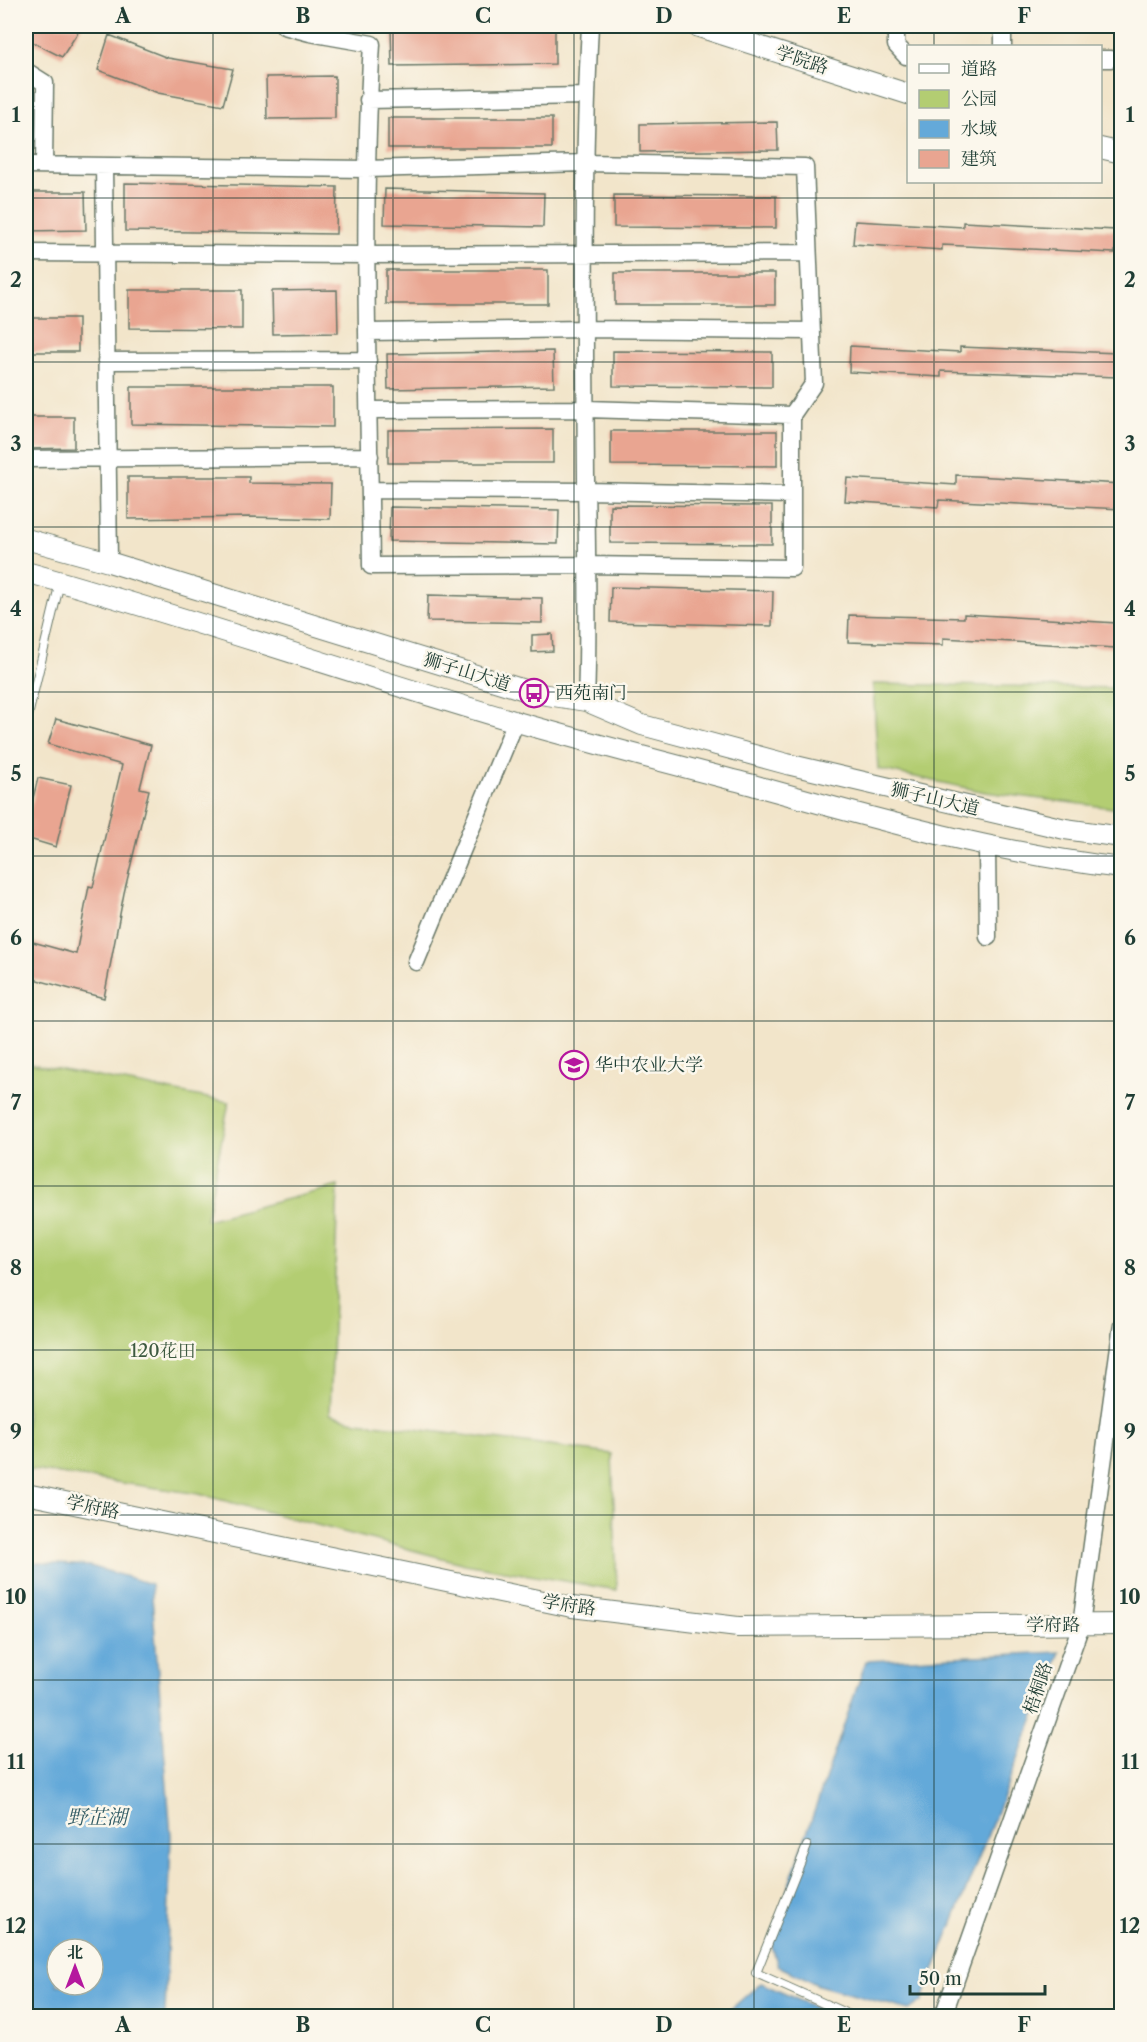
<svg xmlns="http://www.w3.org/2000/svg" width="1147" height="2042" font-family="'Libre Caslon Text','Noto Serif SC',serif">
<rect width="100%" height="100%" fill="#fbf7ec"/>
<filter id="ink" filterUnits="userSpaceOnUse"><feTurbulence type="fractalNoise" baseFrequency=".0167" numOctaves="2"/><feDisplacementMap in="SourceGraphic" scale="12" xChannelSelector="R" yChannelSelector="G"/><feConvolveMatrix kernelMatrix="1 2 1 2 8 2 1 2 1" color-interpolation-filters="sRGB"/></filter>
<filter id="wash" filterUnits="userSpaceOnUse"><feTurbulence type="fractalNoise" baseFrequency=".008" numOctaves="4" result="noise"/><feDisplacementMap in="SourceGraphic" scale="24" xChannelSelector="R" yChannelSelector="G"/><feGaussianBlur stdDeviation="1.35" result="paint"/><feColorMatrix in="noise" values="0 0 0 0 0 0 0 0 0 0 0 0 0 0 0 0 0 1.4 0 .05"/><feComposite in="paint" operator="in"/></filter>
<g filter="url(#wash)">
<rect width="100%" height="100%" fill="#f2e5ca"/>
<!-- green -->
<path fill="#b3cd72" stroke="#698553" stroke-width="1.5" d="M873 684 1121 688V809L985 792 878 769Z
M26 1063 229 1102 206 1220 338 1186 330 1414 358 1422 612 1454 617 1590 465 1564 199 1494 26 1469Z"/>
<!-- water -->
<path fill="#64a9d9" stroke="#427386" stroke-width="1.5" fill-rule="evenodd" d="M26 1562 90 1566 151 1584 171 1836 165 2016H26ZM57 1949H93V1985H57Z
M1060 1652 922 2001 909 2010 818 1985 778 1966 770 1940 866 1661Z
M761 1983 834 2016H723Z"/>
<g id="blocks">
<!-- building -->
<path fill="#e9a591" d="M26 26H82L62 57 26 39Z
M391 26H555V64L392 66Z
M109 35 168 58 233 69 223 105 158 93 98 70Z
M335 76V118L267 119 266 77Z
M388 118H552V148H388Z
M777 122 778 150 640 152V124Z
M125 183 337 187 336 234 125 231Z
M385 189 544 193 543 227 384 224Z
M26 192H85L86 230 26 231Z
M614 195 776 196V228L614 227Z
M855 221 963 227V222L1116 230 1115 253 942 245V250L853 244Z
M386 270H548V304H386Z
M615 273H775V305H615Z
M129 290H242V329L129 328Z
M337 290 338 333 273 334 272 291Z
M26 318H78V352H26Z
M850 346 960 352V347L1118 353V377L941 371V377L849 372Z
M553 351 554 386 388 389 387 354Z
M613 351 772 352V387L613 386Z
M131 387H333V427L131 424Z
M26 417H74V448L26 449Z
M553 429V463H388V430Z
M611 431H777V466L611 465Z
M956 475 1122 484V509L939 500 938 507 845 501 847 478 956 485Z
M128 477H249V483L331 484 330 519 249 517 128 519Z
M610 505 772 506V544L610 543Z
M390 507 559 510 558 544 389 541Z
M611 587 773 591 772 626 610 622Z
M428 595 542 598V623L427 621Z
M964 614 1117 623 1116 648 943 638V645L848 642 849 615 964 618Z
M552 634 553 651 532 652V635Z
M56 719 151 745 140 788 149 790 124 893 104 998 26 977V940L76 954 89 886 93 887 122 765 48 744Z
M38 778 71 785 56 847 26 838V826Z"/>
</g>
</g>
<g filter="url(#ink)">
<use href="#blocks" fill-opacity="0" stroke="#697868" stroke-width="1.5"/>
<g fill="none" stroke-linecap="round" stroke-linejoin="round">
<!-- service casing -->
<g stroke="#697868" stroke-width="10">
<path id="service" d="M26 724 60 582
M807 1846 756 1973 852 2016"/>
</g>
<!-- minor casing -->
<g stroke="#697868" stroke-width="19">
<path id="minor" d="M896 26V45L906 56H908
M1003 46V26
M1100 59H1111
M26 71 45 83 44 165
M368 100 586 96
M26 165 366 169 586 163 805 167 814 383 792 415V568L587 565 371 566C369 392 361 217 372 44L310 33 284 26
M104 166 109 562
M26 253 366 255 808 253
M367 332 585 329 812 331
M106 361 368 360
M369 410 586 409 792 415
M26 459 370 456
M370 490 586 491 792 495
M586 701C589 627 587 553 586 479 585 328 582 176 590 26
M987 847 988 937
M416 962 516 721
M943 2016 1081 1625 1122 1324"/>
</g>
<!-- tertiary casing -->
<g stroke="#697868" stroke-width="22">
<path id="tertiary" d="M696 26 908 94
M1100 148 1122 153
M26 539 109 562 534 693 586 701 642 725 787 764 1065 829 1122 837
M26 572C191 618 353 674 517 722 594 744 672 764 749 784 872 818 995 853 1122 868
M26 1494 572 1607 738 1627 1122 1624"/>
</g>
<!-- service -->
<use href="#service" stroke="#fff" stroke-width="8"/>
<!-- minor -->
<use href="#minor" stroke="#fff" stroke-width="16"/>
<!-- tertiary -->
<use href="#tertiary" stroke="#fff" stroke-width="20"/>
</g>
</g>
<!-- grid -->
<path fill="none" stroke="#1f3d34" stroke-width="1.5" stroke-opacity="0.55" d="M213 26V2016M393 26V2016M574 26V2016M754 26V2016M934 26V46M934 182V2016M26 198H1122M26 362H1122M26 527H1122M26 692H1122M26 856H1122M26 1021H1122M26 1186H1122M26 1350H1122M26 1515H1122M26 1680H1122M26 1844H1122"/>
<!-- icons -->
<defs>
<g id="bus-ring" transform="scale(1.5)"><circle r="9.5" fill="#fbf7ec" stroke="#b5179e" stroke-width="1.5"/><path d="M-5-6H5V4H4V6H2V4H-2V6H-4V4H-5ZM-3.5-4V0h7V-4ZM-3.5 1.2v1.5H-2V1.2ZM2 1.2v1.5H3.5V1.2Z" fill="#b5179e"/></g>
<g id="university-ring" transform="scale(1.5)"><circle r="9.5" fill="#fbf7ec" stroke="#b5179e" stroke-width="1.5"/><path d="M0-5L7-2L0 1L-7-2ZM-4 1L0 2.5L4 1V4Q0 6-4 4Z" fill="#b5179e"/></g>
</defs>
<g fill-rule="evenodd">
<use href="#bus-ring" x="534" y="693"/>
<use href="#university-ring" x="574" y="1065"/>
</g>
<g text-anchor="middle" stroke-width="5" stroke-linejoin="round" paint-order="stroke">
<!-- street labels -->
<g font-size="18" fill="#1f3d34" stroke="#fbf7ec">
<text transform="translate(802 60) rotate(18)" y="6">学院路</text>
<text transform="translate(467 672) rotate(17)" y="6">狮子山大道</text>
<text transform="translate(935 799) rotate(13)" y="6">狮子山大道</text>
<text transform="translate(93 1507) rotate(12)" y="6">学府路</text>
<text transform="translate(569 1605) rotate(9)" y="6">学府路</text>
<text x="1053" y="1631">学府路</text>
<text transform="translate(1038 1688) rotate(-71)" y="6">梧桐路</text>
</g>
<!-- poi labels -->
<g font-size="18" fill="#1f3d34" stroke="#fbf7ec" text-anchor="start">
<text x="555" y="699">西苑南门</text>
<text x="595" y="1071">华中农业大学</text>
</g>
<!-- park labels -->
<g font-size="18" fill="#3d5a40" stroke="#fbf7ec">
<text x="163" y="1357">120花田</text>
</g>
<!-- water labels -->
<g font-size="20" font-style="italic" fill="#345d66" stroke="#fbf7ec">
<text x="97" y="1824">野芷湖</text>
</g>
</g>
<!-- margin -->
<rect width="1147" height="2042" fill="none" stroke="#fbf7ec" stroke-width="66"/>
<!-- legend -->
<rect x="907" y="45" width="195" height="138" fill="#fbf7ec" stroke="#a3ada2" stroke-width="1.5"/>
<rect x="919" y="64" width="30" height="9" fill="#ffffff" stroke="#a3ada2" stroke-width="1.5"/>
<text x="961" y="75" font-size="18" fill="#1f3d34">道路</text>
<rect x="919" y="90" width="30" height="18" fill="#b3cd72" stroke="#a3ada2" stroke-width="1.5"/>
<text x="961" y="105" font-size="18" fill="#1f3d34">公园</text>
<rect x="919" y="120" width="30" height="18" fill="#64a9d9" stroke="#a3ada2" stroke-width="1.5"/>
<text x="961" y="135" font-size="18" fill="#1f3d34">水域</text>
<rect x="919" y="150" width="30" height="18" fill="#e9a591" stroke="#a3ada2" stroke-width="1.5"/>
<text x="961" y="165" font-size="18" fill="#1f3d34">建筑</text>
<!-- north arrow -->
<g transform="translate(75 1967)"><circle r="28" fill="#fbf7ec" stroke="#a3ada2" stroke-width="1.5"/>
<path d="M0-4.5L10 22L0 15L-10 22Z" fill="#b5179e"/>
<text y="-9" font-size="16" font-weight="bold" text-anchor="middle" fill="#1f3d34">北</text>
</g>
<!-- scale -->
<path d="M910 1985v9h135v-9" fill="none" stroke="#1f3d34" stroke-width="3"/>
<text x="919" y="1985" font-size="18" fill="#1f3d34" stroke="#fbf7ec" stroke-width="4.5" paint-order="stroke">50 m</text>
<rect x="33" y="33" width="1081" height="1976" fill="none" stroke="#1f3d34" stroke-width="2"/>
<g font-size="20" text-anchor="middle" font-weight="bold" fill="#1f3d34">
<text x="123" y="23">A</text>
<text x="303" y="23">B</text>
<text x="483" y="23">C</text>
<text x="664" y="23">D</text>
<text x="844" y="23">E</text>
<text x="1024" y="23">F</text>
<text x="16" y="122">1</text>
<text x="1130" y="122">1</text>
<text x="16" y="287">2</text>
<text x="1130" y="287">2</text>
<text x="16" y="451">3</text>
<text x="1130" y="451">3</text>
<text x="16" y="616">4</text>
<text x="1130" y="616">4</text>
<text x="16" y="781">5</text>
<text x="1130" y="781">5</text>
<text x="16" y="945">6</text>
<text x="1130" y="945">6</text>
<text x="16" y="1110">7</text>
<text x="1130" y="1110">7</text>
<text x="16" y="1275">8</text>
<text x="1130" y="1275">8</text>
<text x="16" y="1439">9</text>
<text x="1130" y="1439">9</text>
<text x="16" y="1604">10</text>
<text x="1130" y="1604">10</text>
<text x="16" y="1769">11</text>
<text x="1130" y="1769">11</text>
<text x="16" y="1933">12</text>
<text x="1130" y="1933">12</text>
<text x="123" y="2032">A</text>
<text x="303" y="2032">B</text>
<text x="483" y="2032">C</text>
<text x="664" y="2032">D</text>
<text x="844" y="2032">E</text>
<text x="1024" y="2032">F</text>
</g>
</svg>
